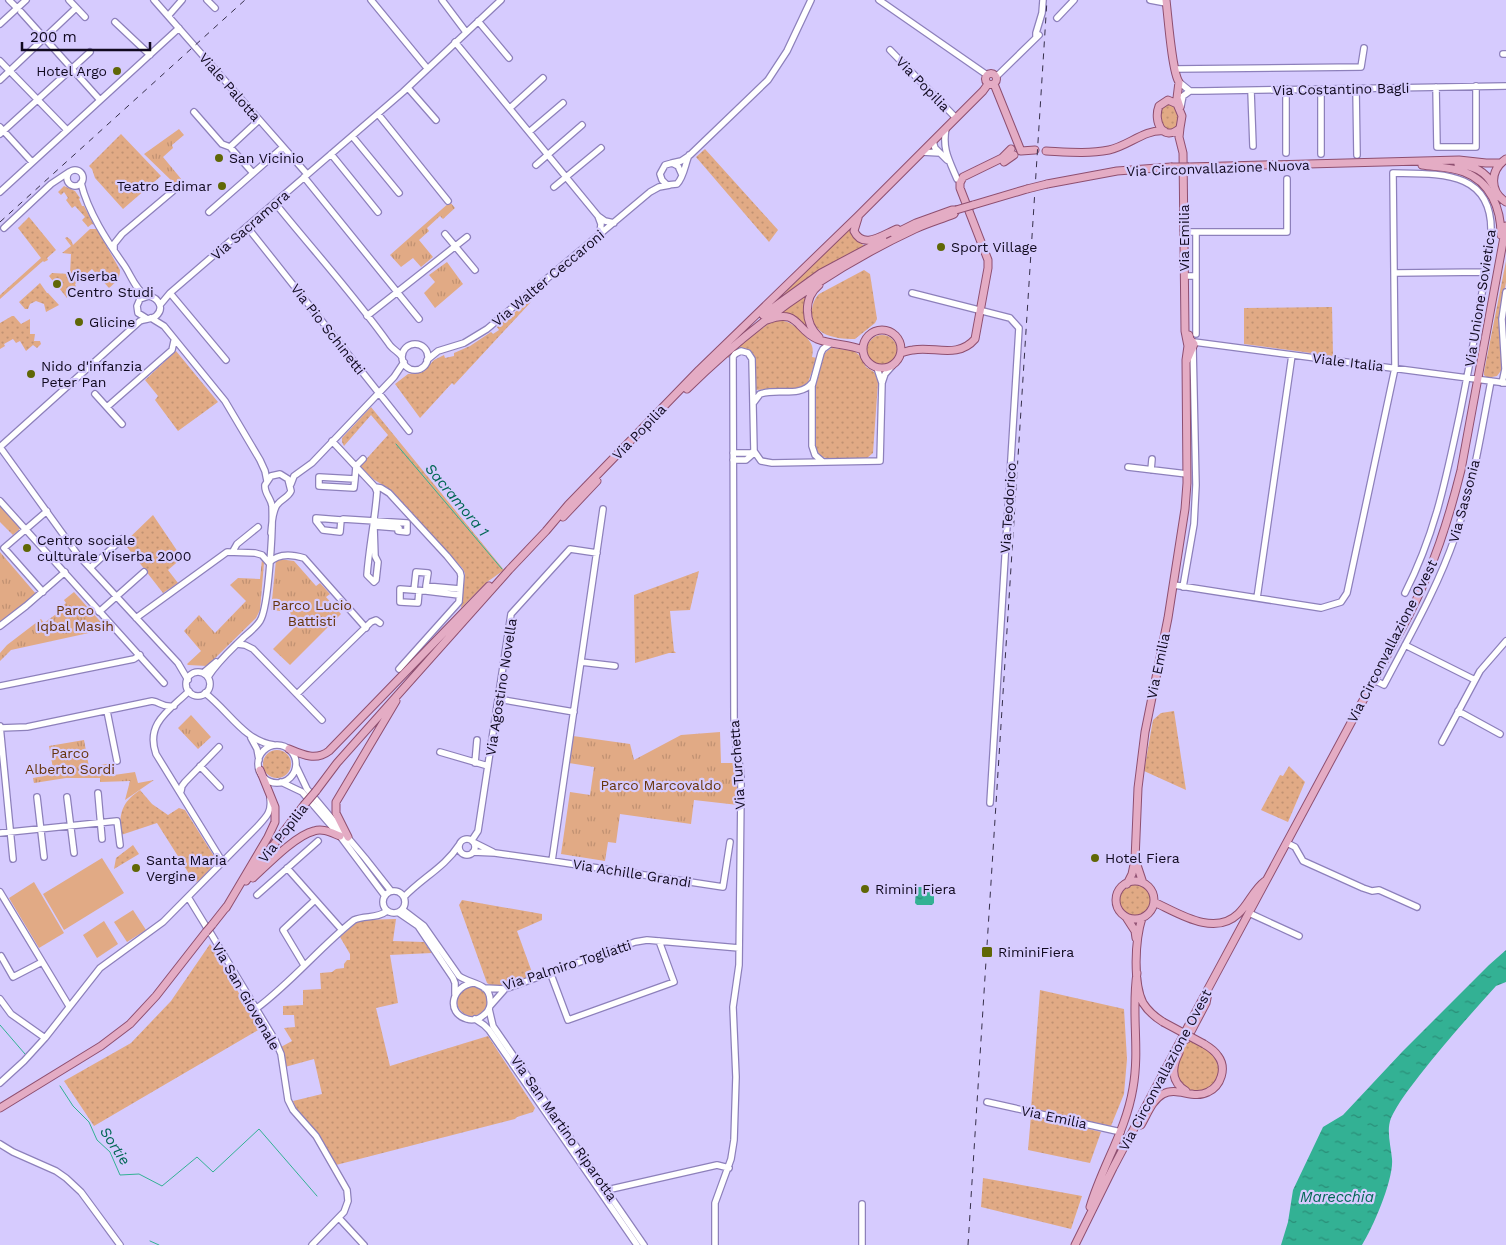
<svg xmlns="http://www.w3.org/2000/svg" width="1506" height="1245" font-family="'Work Sans',sans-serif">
<defs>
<pattern id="grass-dots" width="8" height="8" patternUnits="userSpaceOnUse" patternTransform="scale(1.25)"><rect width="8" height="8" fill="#e1aa85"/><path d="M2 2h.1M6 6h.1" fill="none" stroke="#c09172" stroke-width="1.8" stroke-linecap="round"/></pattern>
<pattern id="park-tufts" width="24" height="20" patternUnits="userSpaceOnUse" patternTransform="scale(1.25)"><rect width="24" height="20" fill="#e1aa85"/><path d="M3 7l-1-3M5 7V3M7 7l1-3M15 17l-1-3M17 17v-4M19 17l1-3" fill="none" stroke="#c09172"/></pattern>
<pattern id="water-ripples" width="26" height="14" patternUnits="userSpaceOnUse" patternTransform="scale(1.25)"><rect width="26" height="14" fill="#33b194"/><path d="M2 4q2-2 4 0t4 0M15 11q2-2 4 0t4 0" fill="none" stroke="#2a8e78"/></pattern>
</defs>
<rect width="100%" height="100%" fill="#d6cbfe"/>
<!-- grass -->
<path fill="url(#grass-dots)" d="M1166 104H1173L1179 111 1178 126 1172 130 1166 129 1160 121 1161 108Z
M121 134 161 176 123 209 95 178 92 169 89 166Z
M705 149 778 230 769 242 696 157Z
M64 186 75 191 80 198 79 199 82 206H84L94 225 92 224 88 227 82 220 85 217 75 206 72 208 66 200 68 198 64 192 61 195 58 192Z
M29 217 56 250 47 258 48 260 44 262 43 261 0 299V295L41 258 18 228Z
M851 225C851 237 856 242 866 246L821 271 780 298Z
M90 229H97L120 270C120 279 115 283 109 288L92 269 75 284 76 287 67 295V298L59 288 57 290 55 287 56 285 49 276 52 273 70 274 71 254 62 253 71 246 65 238 67 237 71 240 73 245Z
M1506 261V282L1500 317 1503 368 1497 376 1487 378 1484 375V372Z
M864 270 870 274 877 319 875 323 855 339C844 339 832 338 823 333 809 325 809 304 819 294Z
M40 283 47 293H48L59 305 46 312 44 304 36 301 30 304 28 309H25L19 302Z
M809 291V330L793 315 779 313Z
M532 298 530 303 454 385 452 383 420 418 395 384 408 374 423 372 434 360 444 355 445 358 454 356V353L470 346 491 332 493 334 499 330 497 327Z
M1332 307 1333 356 1244 344V308Z
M12 316H14L21 324 30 319V334H35L34 341H40L41 344 37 348 33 345 26 351 20 341 16 343 13 339 4 344 5 346 0 349V323Z
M779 320C792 322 796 327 805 336 812 343 814 347 812 357L817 358 807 385 800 388 755 390 750 353H733L730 359 727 356 768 324Z
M867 350a15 15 0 1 1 30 0a15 15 0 1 1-30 0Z
M832 348 854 351 859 355 866 367 874 372 877 377 878 382 873 453 867 458H826L822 457 816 450C815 428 808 357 832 348Z
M176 351 218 402 178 431 155 400 158 396 145 380Z
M371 407 504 570 487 582 461 608 465 574 463 569 391 490 373 479 360 466 388 435 371 415 344 446 342 442V438Z
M153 515 182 558 168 570 178 583 163 593 124 543Z
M699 571 690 610 670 611 674 651 676 653H669L635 663 634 595Z
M1174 711 1186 790 1144 771 1153 720 1161 713Z
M263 764a14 14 0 1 1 28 0a14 14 0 1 1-28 0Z
M1289 766 1305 782 1288 822 1261 810 1280 775 1283 776Z
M140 790 152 804 168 815 179 808 185 810 217 861 201 880 196 882 193 880 157 823 121 835C119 814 121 803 140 790Z
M133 845 139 854 114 869 116 858Z
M1119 900a16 16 0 1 1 32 0a16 16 0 1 1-32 0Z
M462 900 542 914V920L517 931 533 975C520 980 500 992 487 983L459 905Z
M396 919 393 941 424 942 432 953 390 955 398 1003 376 1008 390 1066 488 1036 535 1108 533 1112 517 1117 515 1119 336 1165 316 1132 296 1108 293 1101 322 1094 314 1059 285 1067 281 1047 292 1041 284 1028 295 1027 294 1015H283V1006L303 1005V990L321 989 320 973 332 972 336 969 344 968V964L347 960H350V954L340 937 356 923 362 920Z
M210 944 260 1029 94 1126 64 1081 131 1043 171 1001Z
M457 1001a15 15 0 1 1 30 0a15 15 0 1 1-30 0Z
M1040 990 1124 1009 1127 1059 1124 1094 1111 1126 1031 1109Z
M1189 1040C1198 1045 1209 1049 1214 1057 1231 1082 1195 1108 1178 1078 1176 1074 1175 1069 1176 1064 1178 1056 1185 1047 1189 1040Z
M1031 1115 1101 1132 1090 1163 1028 1150Z
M983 1178 1082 1196 1071 1229 981 1207Z"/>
<!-- park -->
<path fill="url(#park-tufts)" d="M179 129 184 135 172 145 173 148 163 157 182 180 176 185 144 154Z
M450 202 455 208 443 219 440 216 427 228 429 231 419 240 433 257 421 267 413 258 401 267 390 255Z
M447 262 463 284 435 308 424 293 435 282 429 275Z
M0 503 22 527 13 535 0 522Z
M0 552 36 594 0 623Z
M262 559 264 563 260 610 256 618 207 666 188 665 187 664 201 651 184 631 199 615 215 633 246 601 230 585 238 578 260 579Z
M279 559 294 561 316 586 320 583 330 594 326 597 341 614 290 665 273 649 295 627 290 612 271 610 276 560Z
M74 592 107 629 11 650 0 661V653L7 645 41 619 44 623 59 612 58 610 66 603 64 600Z
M191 715 211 737 198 749 178 728Z
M720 732 721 763H738V805L694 800 691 824 620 814 616 843 608 842 605 861 561 854 570 792 590 795 594 767 569 763 573 736 630 744 634 760 681 735Z
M84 740 89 767 112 763 114 775 135 772 138 783 154 780 125 800 130 781 100 782V778H66L34 783 33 778 54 774 49 746Z"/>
<!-- garden -->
<path fill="#e1aa85" d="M102 858 124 893 64 930 43 894Z
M34 882 64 933 39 948 9 898Z
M133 910 146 930 127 942 114 922Z
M104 921 118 944 97 958 83 935Z"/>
<!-- water -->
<path fill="url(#water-ripples)" d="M917 887H932L934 889V903L932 905H917L915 903 916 888Z
M1506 950V982L1496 986C1469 1016 1443 1045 1419 1076 1409 1089 1398 1103 1391 1118 1386 1131 1391 1146 1392 1159 1394 1179 1373 1228 1362 1245H1281L1288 1222 1293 1190 1323 1127 1343 1115 1402 1052 1489 965Z"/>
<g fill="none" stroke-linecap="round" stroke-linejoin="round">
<!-- stream -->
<path stroke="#33b194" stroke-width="1" d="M396 444 502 569
M0 1025 25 1054
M0 1079 9 1071
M60 1086 73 1106 89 1122 97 1140 110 1152 120 1175 139 1174 162 1186 197 1157 213 1172 259 1129 317 1196
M150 1241 159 1245"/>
<!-- minor casing -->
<g stroke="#8d80bb" stroke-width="8">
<path id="minor" d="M9 0 17 8
M69 0 85 17
M154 0 307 174
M207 0 215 8
M371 0 427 68
M442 0 466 32
M879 0 987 75
M1150 0 1166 3
M21 12 100 100
M168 16 182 0
M1057 18 1074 0
M478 21 509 58
M115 22 150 55
M0 24 26 0
M1036 37V33L1042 13 1043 0
M455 42 598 216 605 221 614 223
M890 50 956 118
M1503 54H1506
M0 61 67 130
M1175 69 1361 67 1364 48
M996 77 1039 35
M0 80 76 8
M1179 82 1190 91H1202L1506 86
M1436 87 1437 147H1476V86
M408 88 436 120
M1286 89V153
M1356 89 1357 155
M1251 91 1253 146
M1181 106 1183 96 1190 91
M510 108 543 78
M194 112 222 144 230 147 253 173
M378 114 448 201
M0 127 32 162
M946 128C942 149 949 160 957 179
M529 132 563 103
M0 134 90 52
M352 136 399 193
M933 141 935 148 947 160
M230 147 259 120
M922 152 940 153
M331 154 378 212
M1321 154V89
M672 163 681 161 690 155 768 80 787 51 811 0
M536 165 582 125
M67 178a8 8 0 1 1 16 0a8 8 0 1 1-16 0Z
M682 175 678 166 672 163 665 165 660 174 662 180 667 185 677 184C684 177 685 164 689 155
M304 177 419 319
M81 183C88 212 107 241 124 265 131 275 135 289 146 296
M554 187 601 148
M0 192 179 28
M275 203C313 250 354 295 389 344 392 349 399 352 402 357
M209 212 283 147
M598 216 601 224 600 234
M4 228 51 184 69 172
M248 228 409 431
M1184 232H1287V179
M1196 232V276
M445 234 475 270
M114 250V244L122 234 173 191
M1395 273 1486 272
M1184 276H1196V334
M170 293 226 360
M912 293 1010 318 1019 328 990 803
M160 305 170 293 403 92 501 0
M367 316 467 237
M151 318 164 326 225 401 260 460 265 471 267 481
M1194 342 1506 383
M402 357a13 13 0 1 1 26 0a13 13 0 1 1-26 0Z
M427 360 438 351 464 343 487 329 650 192 659 187 670 185
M882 383 885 374 892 366
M1502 383 1505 369 1502 319 1506 292
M95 394 122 424
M754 402 760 394C777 388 800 398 812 383
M107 407 172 350 174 341
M332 441 375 487 377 492C375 520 369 547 367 575L374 582 376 580 378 562 375 556 374 527
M0 447 78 555 178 663 188 680
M0 447 140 321C145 319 152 319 156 316 165 308 158 298 149 296L140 299 137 306 138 313 146 318
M733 453H751L754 451
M733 460H746L754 453
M823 462 815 455 812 446V386L821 353 823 349 831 343
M1128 467 1187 474
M1151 470 1152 459
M355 479 354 488 319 486V477L355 479 356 466 363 459
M291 484 294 476 312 463 394 377 404 362
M375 487 381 488 389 493 447 556 460 572 461 576 459 602 399 669
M0 501 164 683
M341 520 340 532 323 530 316 521V518L341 520 343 519 407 523V532L398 531 399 528 374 526
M233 551 237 544 258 527
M269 563C278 553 291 554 304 558L366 628
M90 568 122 539
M1174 585 1321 608 1341 602 1347 593 1395 368 1393 173C1439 174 1493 170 1491 233 1483 293 1472 353 1460 413 1446 478 1436 532 1405 593
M1183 587 1194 524 1196 485 1193 347
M414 590 416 572 428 573 426 586
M419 591 418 603 400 602V589L426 591V586L460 589
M426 591 459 595
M43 592 4 548 47 511
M1257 598 1292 355
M99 612 144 572
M136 618 227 552 255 553 262 555 269 563
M0 626 26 606 65 572
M237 644 245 645 253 649 322 720
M1405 645 1475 680
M581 662 615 666
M186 684a12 12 0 1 1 24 0a12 12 0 1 1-24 0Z
M203 673 216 662
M208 677C218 661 231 650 244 637 250 632 256 627 260 621 269 607 273 525 272 506 271 498 264 493 265 485L271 476 280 474 288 479 291 491C288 498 281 499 277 505 272 512 272 524 271 533
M1374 680 1384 685C1409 637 1437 589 1455 537 1473 487 1481 433 1491 381
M0 686 134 659 140 655
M189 691C170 710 145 723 156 754L222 861
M205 693C229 711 244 741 274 745
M297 694 371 622 376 620 380 623
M498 699 574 712
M107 711 117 761
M1458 711 1500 734
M0 726 13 859
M0 728 27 727 152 701C161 702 162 708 174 706
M251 738 257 749 259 760
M1442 742 1480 671 1506 641
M258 764a19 19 0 1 1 38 0a19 19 0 1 1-38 0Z
M440 752 488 766
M475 763 477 740
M200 766 220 787
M296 766 307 789 365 858 391 891
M281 782 302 792 340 836 385 896
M181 791 182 786 185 782 219 747
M98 793 102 839
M37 797 44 857
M67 797 74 853
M0 833 117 821 120 845
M459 847a8 8 0 1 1 16 0a8 8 0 1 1-16 0Z
M472 840 478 831 511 614 570 549 597 553
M473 842 493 852
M1287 843 1295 847 1303 861 1363 888 1372 891 1379 890 1417 907
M473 852 495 853 552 861 723 887 730 842
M552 861 603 509
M287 868 342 930
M383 902a11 11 0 1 1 22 0a11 11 0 1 1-22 0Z
M0 892 69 1006
M257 895 318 841
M188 897 207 928
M404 897C422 878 445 867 459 845
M403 910 424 926 459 976C470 984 490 983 490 1000 491 1005 489 1011 485 1014 480 1019 473 1021 467 1019 445 1013 452 985 474 983
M399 913 418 926 453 978 455 983V994
M1249 913 1299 936
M210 932 275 1040 281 1054 288 1100 293 1110 316 1136 347 1190 348 1201 344 1212 312 1245
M1 956 13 977 42 962
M304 965 283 930 315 900
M550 972 568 1020 674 982 659 941
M484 988 505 989 635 942 647 940 739 948
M0 999 11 1014 45 1038
M490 1006 505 989
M257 1008C292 982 320 947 354 920 365 915 377 919 387 911
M489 1009 493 1026 644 1245
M475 1019 484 1025 489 1030 637 1245
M0 1083 24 1061 45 1038 100 968 163 922 257 827C266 817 272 812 270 799
M987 1102 1121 1132
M0 1144 13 1152 56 1171 66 1178 81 1192 120 1245
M607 1190 717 1165 729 1168
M339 1218 364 1245
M715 1245V1203L731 1159 734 1140 736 1077 733 1007 739 965 741 793V774L735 739 734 717 733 357 735 354 741 351 748 353 752 359 754 451 761 461 772 463 880 461 882 383 877 368
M862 1245V1204"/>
</g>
<!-- major casing -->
<g stroke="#8e4f70" stroke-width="9">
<path id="major" d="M1166 0C1168 16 1172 72 1179 82L1177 98 1180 107
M985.5 79a5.5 5.5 0 1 1 11 0a5.5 5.5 0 1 1-11 0Z
M994 84 1021 151
M1168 100 1177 104 1182 116 1180 128C1163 143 1153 121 1159 106Z
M1021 151 1035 150
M1046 151C1067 152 1088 154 1109 150 1128 146 1145 129 1164 131
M1506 159C1490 170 1489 191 1506 202
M1004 162 1014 155
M1458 164C1474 166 1485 171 1493 185
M1422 165C1436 167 1451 167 1464 172 1491 182 1501 209 1501 235
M1189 167 1459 160 1486 163H1501
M1047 184 1117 171 1171 167
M973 205 1027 189
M858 218 854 231C863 250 882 235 897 229
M894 234 916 223 952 210H956
M819 285C803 298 804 323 819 337
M763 315 821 273 883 240
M767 320C799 308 795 329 817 339 832 345 848 344 863 350
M863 349a19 19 0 1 1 38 0a19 19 0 1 1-38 0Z
M901 353C905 352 909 350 913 350 934 346 958 359 975 339L988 268V260L960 188V183L963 177 1002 158 1011 149
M1187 360 1194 344 1190 339 1189 335
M687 389C754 323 829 269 915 229 928 223 942 219 954 214L956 210
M563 517 597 481
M289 749C303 755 316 761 329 751L489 586
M316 791 337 763 509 570 546 531 568 505 699 370 858 216 983 91 988 84
M348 837 336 813V802L396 701
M1136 862 1143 883
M253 878C267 865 296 835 314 831 323 828 332 833 340 836
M246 881 304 805
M1116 900a19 19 0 1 1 38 0a19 19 0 1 1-38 0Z
M1127 884 1132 874 1135 860 1138 788 1145 732 1168 618 1185 509 1187 483 1186 360 1188 346 1185 331 1183 153 1179 137 1180 128
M1154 902C1178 913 1214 937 1238 914 1249 904 1253 890 1265 881
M226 908 268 837 275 822V807L260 770
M1126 917 1135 931 1136 938
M1142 918C1135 940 1133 983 1143 1003 1148 1011 1155 1017 1163 1022
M212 925 227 906
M1187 1039 1206 1003 1208 993
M1179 1053C1171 1068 1171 1082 1186 1091
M0 1108 101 1046 130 1024 156 996 206 932
M1141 1125C1147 1115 1152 1100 1163 1094 1177 1086 1193 1100 1208 1092 1221 1086 1227 1068 1218 1056 1215 1051 1209 1047 1204 1044
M1090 1207C1102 1166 1126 1131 1133 1088 1140 1049 1131 1011 1137 973
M1075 1245 1113 1168 1209 987 1410 613C1434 565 1448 522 1461 470L1506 226"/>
</g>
<!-- minor -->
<use href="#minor" stroke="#fff" stroke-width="5.5"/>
<!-- major -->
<use href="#major" stroke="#e4acc4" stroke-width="7"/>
<!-- rail -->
<path stroke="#362f4a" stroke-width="1" stroke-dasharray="6 6" stroke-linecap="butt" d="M0 222 245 0
M968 1245 1047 0"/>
<!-- major-bridge casing -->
<g stroke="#8e4f70" stroke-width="9" stroke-linecap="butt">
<path id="major-bridge" d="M1171 167H1189
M1027 189 1047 184
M956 210 973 205
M304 805 316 791
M206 932 212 925
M1163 1022 1204 1044"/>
</g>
<!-- major-bridge -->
<use href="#major-bridge" stroke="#e4acc4" stroke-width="7"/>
</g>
<!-- markers -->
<g fill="#606706" stroke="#d6cbfe" stroke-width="2">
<circle cx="117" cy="71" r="5"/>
<circle cx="219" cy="158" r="5"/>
<circle cx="222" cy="186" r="5"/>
<circle cx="941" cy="247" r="5"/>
<circle cx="57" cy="284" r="5"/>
<circle cx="79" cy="322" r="5"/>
<circle cx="31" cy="374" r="5"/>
<circle cx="27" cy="548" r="5"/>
<circle cx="1095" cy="858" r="5"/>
<circle cx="136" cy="868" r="5"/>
<circle cx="865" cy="889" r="5"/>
<rect x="981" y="946" width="12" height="12" rx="2.5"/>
</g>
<g text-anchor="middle" stroke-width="4.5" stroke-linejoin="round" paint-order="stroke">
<!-- poi labels -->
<g font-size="14" fill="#10091f" stroke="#d6cbfe" text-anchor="start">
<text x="107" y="76" text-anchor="end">Hotel Argo</text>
<text x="229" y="163">San Vicinio</text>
<text x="212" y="191" text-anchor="end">Teatro Edimar</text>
<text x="951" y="252">Sport Village</text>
<text x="67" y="281">Viserba<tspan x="67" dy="16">Centro Studi</tspan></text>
<text x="89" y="327">Glicine</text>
<text x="41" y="371">Nido d'infanzia<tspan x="41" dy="16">Peter Pan</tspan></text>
<text x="37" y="545">Centro sociale<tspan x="37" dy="16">culturale Viserba 2000</tspan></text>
<text x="1105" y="863">Hotel Fiera</text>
<text x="146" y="865">Santa Maria<tspan x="146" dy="16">Vergine</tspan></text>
<text x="875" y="894">Rimini Fiera</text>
<text x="998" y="957">RiminiFiera</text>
</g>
<!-- street labels -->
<g font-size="14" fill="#10091f" stroke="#d6cbfe">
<text transform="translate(923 84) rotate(46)" y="5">Via Popilia</text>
<text transform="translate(230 87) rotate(49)" y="5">Viale Palotta</text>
<text transform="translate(1341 89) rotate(-1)" y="5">Via Costantino Bagli</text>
<text transform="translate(1218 168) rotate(-2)" y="5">Via Circonvallazione Nuova</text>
<text transform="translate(250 225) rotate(-41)" y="5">Via Sacramora</text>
<text transform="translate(1184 238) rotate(-90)" y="5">Via Emilia</text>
<text transform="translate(548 278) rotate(-40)" y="5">Via Walter Ceccaroni</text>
<text transform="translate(1480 298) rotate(-81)" y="5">Via Unione Sovietica</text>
<text transform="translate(328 329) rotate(52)" y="5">Via Pio Schinetti</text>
<text transform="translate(1348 362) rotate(7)" y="5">Viale Italia</text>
<text transform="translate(639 432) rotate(-46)" y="5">Via Popilia</text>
<text transform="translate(1464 501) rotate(-75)" y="5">Via Sassonia</text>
<text transform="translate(1008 508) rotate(-86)" y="5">Via Teodorico</text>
<text transform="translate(1392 641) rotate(-63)" y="5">Via Circonvallazione Ovest</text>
<text transform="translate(1158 666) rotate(-78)" y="5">Via Emilia</text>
<text transform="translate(501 687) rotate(-81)" y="5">Via Agostino Novella</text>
<text transform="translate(737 765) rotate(-94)" y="5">Via Turchetta</text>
<text transform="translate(283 833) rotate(-52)" y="5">Via Popilia</text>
<text transform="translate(632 873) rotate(9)" y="5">Via Achille Grandi</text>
<text transform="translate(567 965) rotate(-18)" y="5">Via Palmiro Togliatti</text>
<text transform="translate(246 996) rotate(60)" y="5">Via San Giovenale</text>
<text transform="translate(1165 1070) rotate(-62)" y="5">Via Circonvallazione Ovest</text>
<text transform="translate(1054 1117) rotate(12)" y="5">Via Emilia</text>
<text transform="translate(564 1128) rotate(55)" y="5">Via San Martino Riparotta</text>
</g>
<!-- park labels -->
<g font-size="14" fill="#66340b" stroke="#d6cbfe">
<text x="312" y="610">Parco Lucio<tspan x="312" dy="16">Battisti</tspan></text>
<text x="75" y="615">Parco<tspan x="75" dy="16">Iqbal Masih</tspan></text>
<text x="70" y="758">Parco<tspan x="70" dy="16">Alberto Sordi</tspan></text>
<text x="661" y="790">Parco Marcovaldo</text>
</g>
<!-- water labels -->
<g font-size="15" font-style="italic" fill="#006754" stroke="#d6cbfe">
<text transform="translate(457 500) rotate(50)" y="5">Sacramora 1</text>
<text transform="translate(115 1146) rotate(57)" y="5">Sortie</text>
<text x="1337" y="1202">Marecchia</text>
</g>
</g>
<!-- scale -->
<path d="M22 42v8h128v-8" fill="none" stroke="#10091f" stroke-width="2.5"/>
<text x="30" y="42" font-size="15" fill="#10091f" stroke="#d6cbfe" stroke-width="4" paint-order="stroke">200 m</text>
</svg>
